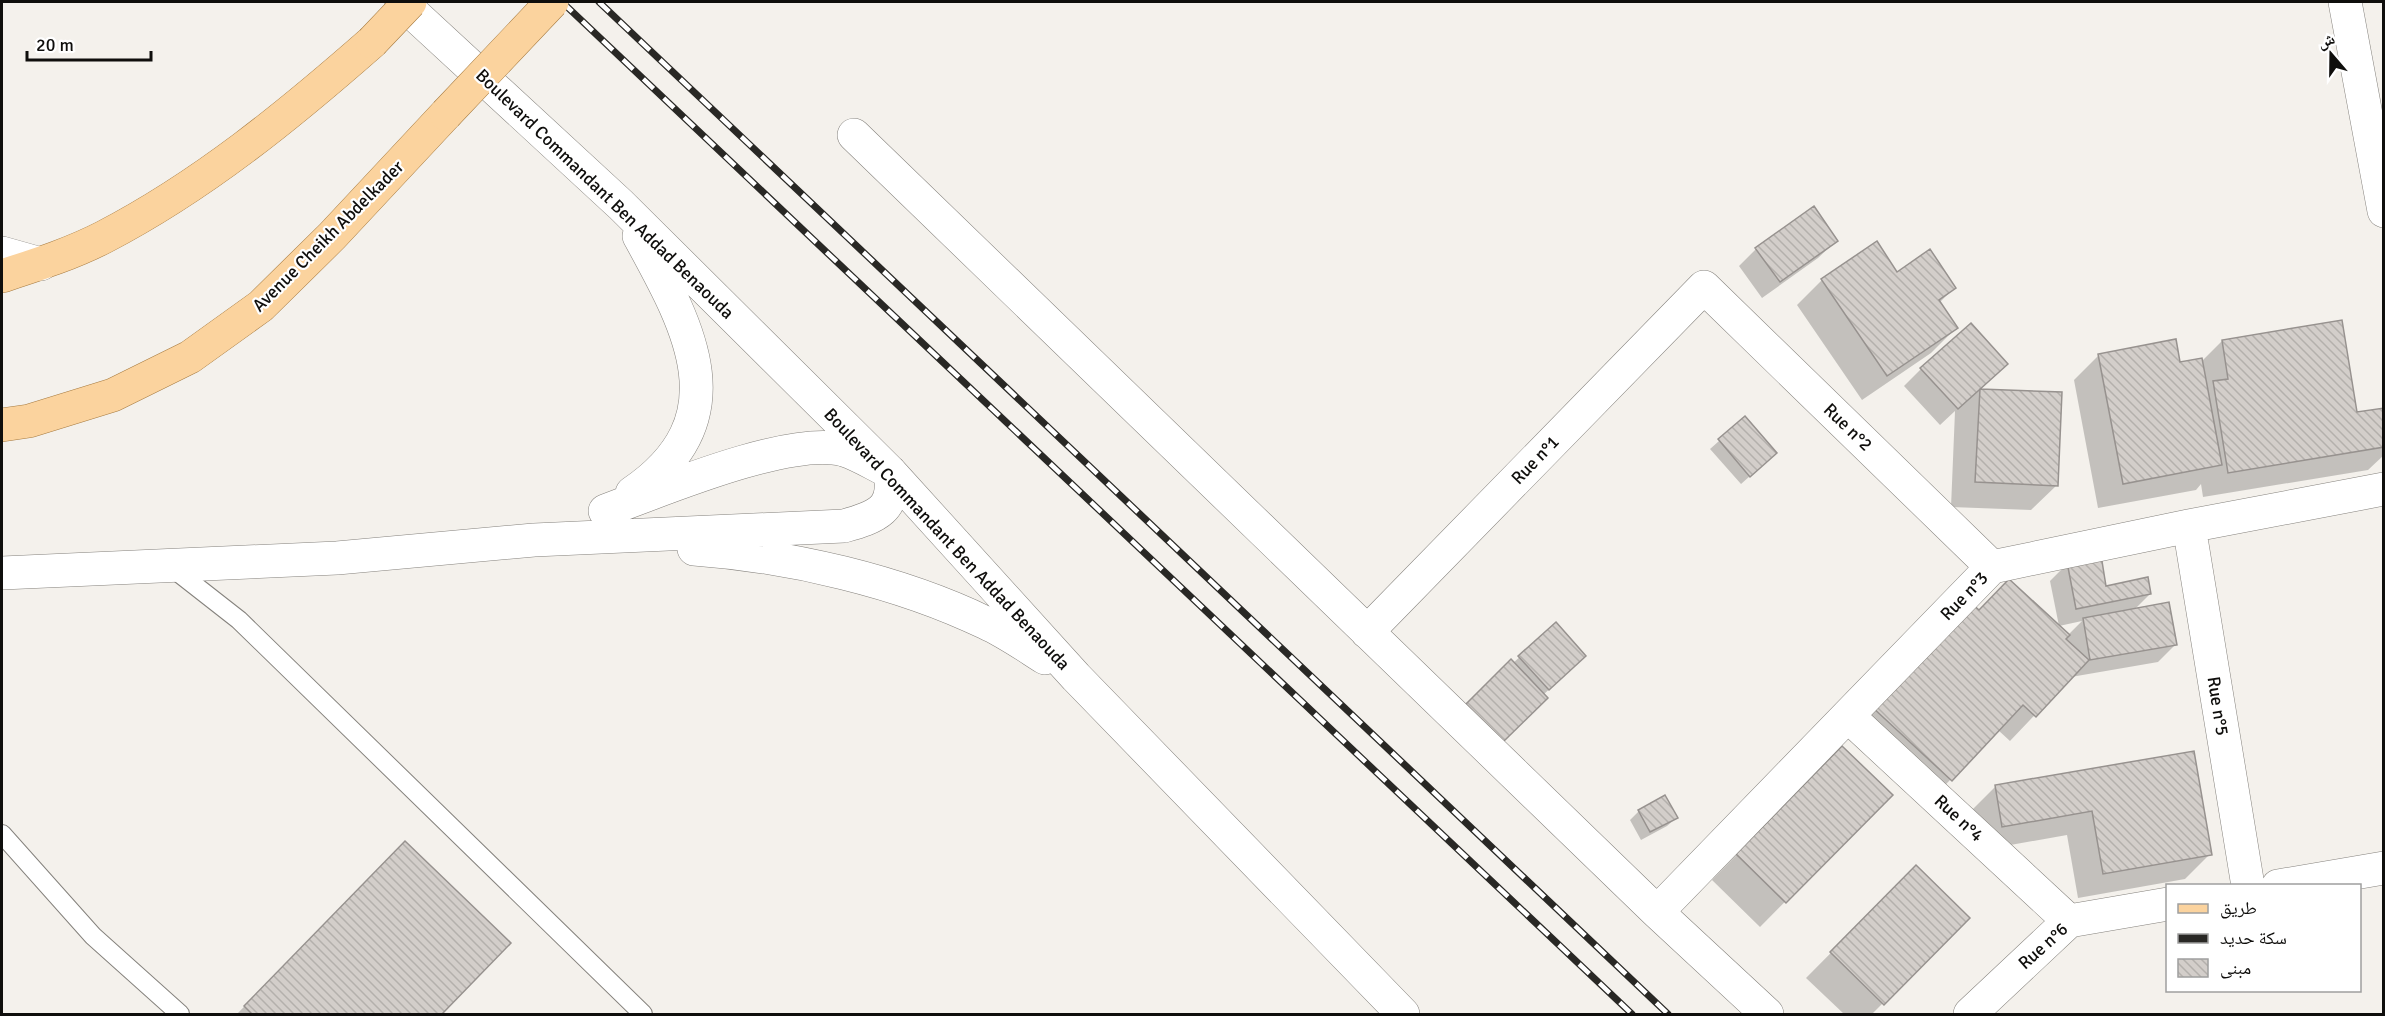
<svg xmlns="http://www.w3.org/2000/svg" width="2385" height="1016" font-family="Signika,'Noto Naskh Arabic',sans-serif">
<defs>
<pattern id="building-back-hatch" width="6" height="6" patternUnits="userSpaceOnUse" patternTransform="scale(1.5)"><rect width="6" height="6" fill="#d3ceca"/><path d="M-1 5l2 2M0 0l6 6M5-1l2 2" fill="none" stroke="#b4b0ac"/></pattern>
</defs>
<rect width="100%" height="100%" fill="#f4f1ec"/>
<!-- shadow -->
<path fill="#0003" d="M1836 241 1818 258 1762 298 1739 266 1756 249Z
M1896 274 1954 288 1939 303 1956 328 1931 353 1862 400 1797 305 1822 280Z
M2222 341 2356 414 2384 410V455L2368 470 2203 497 2201 484 2196 490 2098 508 2074 380 2099 355 2179 364 2201 362Z
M1921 369 1979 390 2061 393 2057 485 2031 510 1951 507 1955 411 1940 425 1904 386Z
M1745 418 1767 461 1741 484 1710 449Z
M2068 563 2105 587 2150 594 2134 610 2175 645 2158 662 2071 677 2010 741 1998 730 1926 805 1847 732 1978 611 2068 635 2082 621 2059 626 2050 581Z
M1556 624 1567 673 1543 695 1449 722 1510 662 1512 664Z
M2193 753 2210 854 2185 879 2078 898 2067 835 1977 851 1971 811 1996 786Z
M1817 773 1891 795 1760 927 1712 880Z
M1639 811 1676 818 1667 826 1641 840 1630 820Z
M388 860 509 943 440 1014H237Z
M1916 867 1968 918 1872 1014H1844L1806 978Z"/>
<!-- building -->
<path fill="url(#building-back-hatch)" stroke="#97928f" stroke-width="1.5" d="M1814 206 1838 241 1780 282 1755 248Z
M1877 241 1897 272 1930 249 1956 288 1939 300 1958 328 1887 376 1821 279Z
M2342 320 2357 412 2384 408V447L2228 473 2213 381 2228 379 2222 340Z
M1971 323 2008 364 1958 409 1920 368Z
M2176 339 2180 362 2202 358 2222 465 2123 484 2098 354Z
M1980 389 2062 392 2058 486 1975 482Z
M1745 416 1777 453 1750 477 1718 439Z
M2101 555 2106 586 2148 577 2151 594 2076 609 2067 562Z
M2009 579 2070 635 2066 639 2089 660 2036 717 2023 705 1952 781 1871 706 1969 601 1979 610Z
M2169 602 2177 645 2090 660 2083 618Z
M1556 622 1586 656 1549 690 1518 656Z
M1511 659 1548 698 1503 742 1466 704Z
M1842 746 1893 795 1786 903 1736 854Z
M2194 751 2212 855 2103 874 2092 811 2002 827 1995 785Z
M1665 795 1678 818 1650 832 1638 810Z
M405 841 511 943 442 1014H252L244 1006Z
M1916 865 1970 918 1884 1005 1830 952Z"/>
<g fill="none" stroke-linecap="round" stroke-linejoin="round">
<!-- service casing -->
<g stroke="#85827d" stroke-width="20">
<path id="service" d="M170 566 239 620 643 1014
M2 834 93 936 180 1014"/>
</g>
<!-- minor casing -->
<g stroke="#85827d" stroke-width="34">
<path id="minor" d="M854 135 1657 912 1767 1014
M2189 526 2248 886
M1367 632 1704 287 1992 567
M1848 716 2069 921
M2278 886 2384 868
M1657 912 1992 567 2189 526 2384 489
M1970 1014 2069 921 2168 904"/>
</g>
<!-- tertiary casing -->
<g stroke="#85827d" stroke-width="34">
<path id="tertiary" d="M401 2 621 205 890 472 1076 677 1403 1014
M2345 2 2384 211
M2 253 41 264
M632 493C741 419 689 327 639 236
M694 549C790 556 899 581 986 623 1006 632 1026 646 1045 658
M2 573 337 558 534 540 844 526C876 517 897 510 890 472 875 465 860 455 844 450 791 435 659 491 605 511"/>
</g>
<!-- primary casing -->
<g stroke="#a67b41" stroke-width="34">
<path id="primary" d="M2 276C36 265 71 254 104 237 202 186 289 115 372 42
M2 425 29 421 113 395 190 357 261 306 332 236 446 114"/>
</g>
<!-- service -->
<use href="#service" stroke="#fff" stroke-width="18"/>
<!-- minor -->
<use href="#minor" stroke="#fff" stroke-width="33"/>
<!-- tertiary -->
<use href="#tertiary" stroke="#fff" stroke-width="33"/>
<!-- primary -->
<use href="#primary" stroke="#fbd39e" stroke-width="33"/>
<!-- rail casing -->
<g stroke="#292825" stroke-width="7">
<path id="rail" d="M562 2 1632 1014
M599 2 1668 1014"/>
</g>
<!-- rail -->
<use href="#rail" stroke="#fff" stroke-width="4.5" stroke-dasharray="14" stroke-linecap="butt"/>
<!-- primary-bridge casing -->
<g stroke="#a67b41" stroke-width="34" stroke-linecap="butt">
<path id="primary-bridge" d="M372 42 410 2
M446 114 552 2"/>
</g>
<!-- primary-bridge -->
<use href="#primary-bridge" stroke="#fbd39e" stroke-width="33"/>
</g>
<g text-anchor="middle" stroke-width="4.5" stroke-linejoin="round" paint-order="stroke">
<!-- street labels -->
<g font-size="18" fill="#0f0e0c" stroke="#fff">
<text transform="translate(605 194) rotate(44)" y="6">Boulevard Commandant Ben Addad Benaouda</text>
<text transform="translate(328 236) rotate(-45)" y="6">Avenue Cheikh Abdelkader</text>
<text transform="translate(1848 427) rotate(44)" y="6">Rue n°2</text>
<text transform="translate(1535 460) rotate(-46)" y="6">Rue n°1</text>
<text transform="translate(947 539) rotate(47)" y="6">Boulevard Commandant Ben Addad Benaouda</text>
<text transform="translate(1964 596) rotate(-46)" y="6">Rue n°3</text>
<text transform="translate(2218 706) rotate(81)" y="6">Rue n°5</text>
<text transform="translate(1959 818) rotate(43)" y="6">Rue n°4</text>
<text transform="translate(2043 946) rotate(-42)" y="6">Rue n°6</text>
</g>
</g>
<!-- border -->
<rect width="2385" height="1016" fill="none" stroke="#0f0e0c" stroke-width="6"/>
<!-- legend -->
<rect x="2166" y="884" width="195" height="108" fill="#ffffff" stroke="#9f9f9e" stroke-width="1.5"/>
<rect x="2178" y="904" width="30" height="9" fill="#fbd39e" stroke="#9f9f9e" stroke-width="1.5"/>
<text x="2220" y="914" font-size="18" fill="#0f0e0c">طريق</text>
<rect x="2178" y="934" width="30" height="9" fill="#292825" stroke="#9f9f9e" stroke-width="1.5"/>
<text x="2220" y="944" font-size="18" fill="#0f0e0c">سكة حديد</text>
<rect x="2178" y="959" width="30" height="18" fill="url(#building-back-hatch)" stroke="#9f9f9e" stroke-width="1.5"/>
<text x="2220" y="974" font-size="18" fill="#0f0e0c">مبنى</text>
<!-- north arrow -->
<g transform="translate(2331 54) rotate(340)" stroke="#ffffff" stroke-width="4.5" paint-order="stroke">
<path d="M0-4.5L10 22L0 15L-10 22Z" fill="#0f0e0c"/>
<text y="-9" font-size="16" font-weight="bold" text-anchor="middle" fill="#0f0e0c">ش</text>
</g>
<!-- scale -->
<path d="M27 51v9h124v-9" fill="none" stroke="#0f0e0c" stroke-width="3"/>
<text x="36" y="51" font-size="18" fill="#0f0e0c" stroke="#ffffff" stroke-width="4.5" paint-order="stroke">20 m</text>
</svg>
